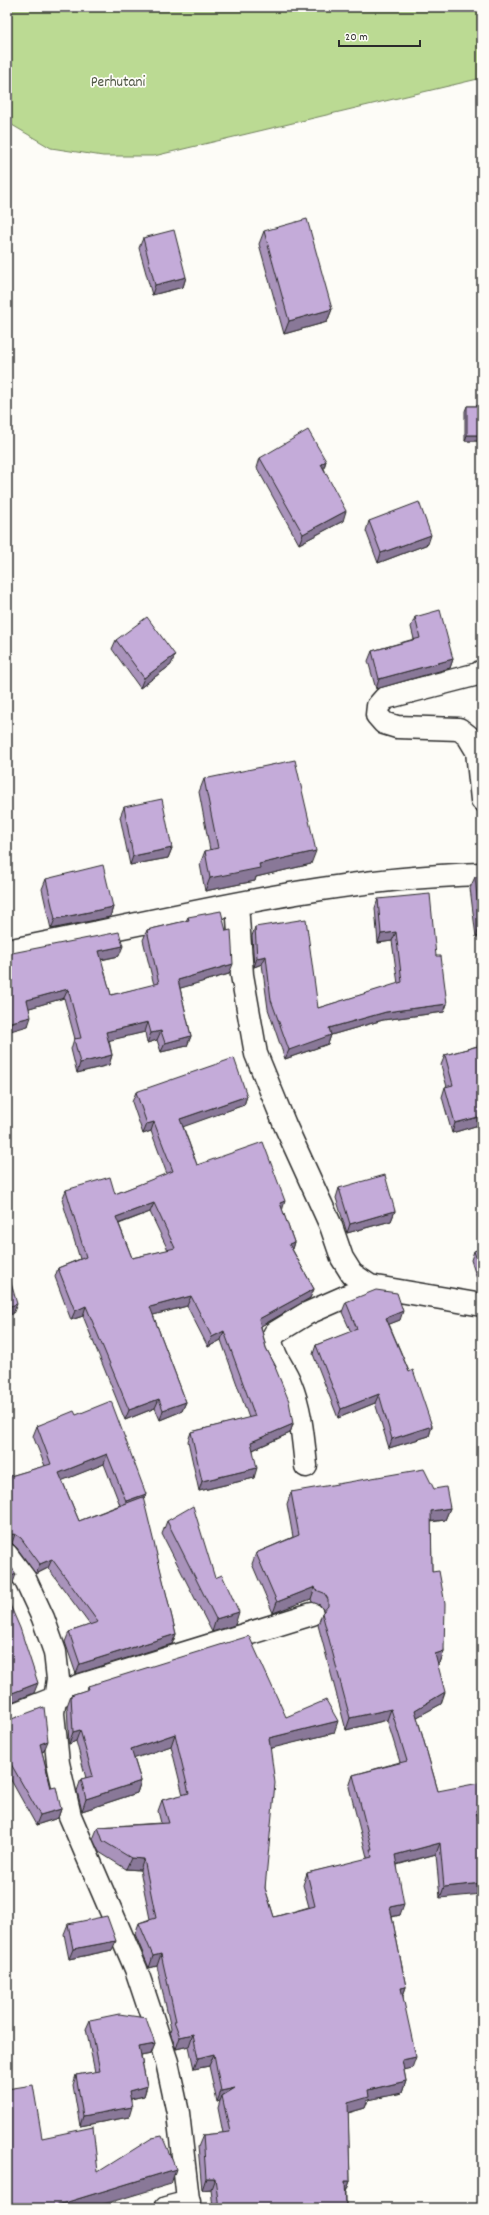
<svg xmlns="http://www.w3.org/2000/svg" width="489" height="2215" font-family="Dekko,sans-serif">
<rect width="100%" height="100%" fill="#fdfcf7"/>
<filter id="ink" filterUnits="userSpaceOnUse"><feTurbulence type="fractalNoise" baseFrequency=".025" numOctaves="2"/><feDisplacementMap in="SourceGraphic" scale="8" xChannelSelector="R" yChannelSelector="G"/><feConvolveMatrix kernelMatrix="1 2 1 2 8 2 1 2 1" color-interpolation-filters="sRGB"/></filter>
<g filter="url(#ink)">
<!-- green -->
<path fill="#bbda93" stroke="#73825f" d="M7 7H482V78L154 156H103L51 148 7 122Z"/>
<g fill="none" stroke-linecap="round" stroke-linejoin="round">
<!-- minor casing -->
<g stroke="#2b2b2b" stroke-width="25">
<path id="minor" d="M482 671 478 674 385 698 378 706 377 715 384 723 397 727 459 729 468 736 477 751 482 800
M237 904 242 975 256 1054 285 1125 331 1226 342 1258 352 1274 370 1286 482 1305
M7 951C165 920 321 878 482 874
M306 1466C303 1438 301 1409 290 1383 284 1367 275 1361 271 1341L275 1333 306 1314 370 1286
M7 1555 25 1579 43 1618 55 1652 58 1679 53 1713 58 1763 70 1816 136 1969 167 2062 178 2113 189 2208
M7 1717 55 1698 78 1686 312 1614
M166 2208 189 2202"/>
</g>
<!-- minor -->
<use href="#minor" stroke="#fdfcf7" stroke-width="22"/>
</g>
<!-- wall -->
<path fill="#a993bb" stroke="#2b2b2b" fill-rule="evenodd" d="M264 231 332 309 327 322 284 334 259 244Z
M143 238 186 277 183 287 152 295 139 248Z
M467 406H482V441H465V411Z
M260 458 326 461 324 468 343 521 299 544 257 468Z
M369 521 428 544 378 563 366 531Z
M415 617 453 659 450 668 376 689 368 661 372 651 414 639 411 627Z
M116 640 171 665 140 688 112 649Z
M482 685V714L479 693Z
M204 779 311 864 256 877 255 881 205 891 200 864 205 851 210 850 199 792Z
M124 807 172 848 168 858 130 865 120 817Z
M482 876V936L476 937 470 888 475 877Z
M46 879 113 907 110 917 51 929 42 889Z
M378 899 436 956 447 1004 444 1012 383 1020 331 1035 328 1044 285 1059 268 1009 262 964 254 967 252 936 255 927 318 1008 398 984 392 941 378 943 375 908Z
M188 917 229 974 180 988 191 1036 187 1046 161 1052 157 1040 147 1043 145 1032 109 1040 112 1055 109 1065 77 1073 71 1049 74 1039H75L64 998 29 1008 28 1026 7 954 119 956 101 960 111 995 154 985 143 940 147 930 186 921Z
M482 1016V1124L452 1133 442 1097 445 1087H447L441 1065 445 1055 481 1045 477 1028Z
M136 1092 247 1096 244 1105 183 1126 197 1165 282 1209 294 1242 292 1249 314 1289 310 1298 261 1326 266 1348 276 1367 275 1369 293 1424 290 1433 253 1450 254 1478 199 1491 188 1441 191 1432 249 1418 221 1340 208 1347 187 1306 153 1315 186 1402 182 1411 160 1420 155 1408 125 1420 83 1316 71 1320 55 1277 58 1268 80 1259 62 1200 66 1190 115 1194 167 1174 151 1131 143 1134 132 1102ZM150 1212 168 1250 132 1258 119 1224Z
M339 1188 395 1211 391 1221 347 1233 336 1198Z
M482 1248V1292H481L471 1260 474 1251Z
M346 1302 400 1320 389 1324 432 1426 429 1436 389 1448 375 1403 338 1418 313 1354 316 1345 351 1332 342 1312Z
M76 1415 146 1494 143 1500 176 1634 172 1644 76 1674 65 1642 69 1632 90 1625 48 1568 36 1574 17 1548 12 1543 7 1544V1477L45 1466 33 1436 37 1426ZM104 1464 120 1505 79 1521 62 1480Z
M434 1489 450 1508 445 1520 431 1522 432 1572 444 1651 440 1663H438L441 1704 417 1717 438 1791 480 1820H478L440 1898 436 1854 397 1865 400 1915 392 1917 406 1987 403 1996 412 2068 404 2070 406 2081 402 2093 368 2100 365 2108 348 2113 350 2181 346 2192V2208H213L211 2189 202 2190 198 2147 203 2135 223 2133 218 2108 220 2101 217 2102 209 2066 194 2069 189 2046 176 2049 170 2032 171 2029 157 1966 149 1968 135 1934 139 1923 150 1919 140 1870 126 1869 99 1852 93 1839 98 1827 161 1823 158 1811 162 1800 183 1795 171 1746 134 1758 141 1781 137 1793 82 1811 77 1791 81 1779 86 1778 76 1741 69 1744 67 1706 71 1695 87 1690 88 1686 286 1717 334 1733 270 1748 265 1888 274 1917 309 1907 303 1885 307 1873 367 1859V1857L349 1787 353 1775 400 1762 387 1720 346 1730 318 1625 322 1613 324 1611 320 1605 312 1602 311 1599 273 1613 252 1564 256 1553 293 1537 287 1504 291 1492Z
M167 1521 215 1578 235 1625 212 1632 162 1534Z
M7 1719 44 1751 42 1752 51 1788 61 1809 58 1818 36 1825 7 1773Z
M68 1924 112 1950 69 1959 64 1934Z
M90 2020 155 2044 151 2054 141 2056 147 2086 144 2096 131 2099 129 2117 80 2126 73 2085 76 2075 95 2072 86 2029Z"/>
<!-- shaded-wall -->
<path fill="#897898" stroke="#2b2b2b" d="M186 277 183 287 152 295 155 285Z
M332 309 327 322 284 334 289 321Z
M467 435H482V441H465Z
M326 461 323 470 321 464Z
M346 511 343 521 299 544 303 534Z
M431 535 428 544 378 563 381 553Z
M175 655 171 665 140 688 144 678Z
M453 659 450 668 376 689 379 679Z
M172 848 168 858 130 865 133 856Z
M316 851 311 864 256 877 255 881 205 891 210 878 259 864Z
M113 907 110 917 51 929 55 919Z
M482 925V936L476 937 480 926Z
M396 932 392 941 378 943 381 934Z
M123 946 119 956 95 961 99 951Z
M266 956 262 964 254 967 257 958Z
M233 964 229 974 174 990 178 980Z
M68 989 64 998 23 1010 27 1000Z
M447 1004 444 1012 383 1020 331 1035 328 1044 285 1059 289 1050 329 1028 386 1012Z
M31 1017 28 1026 7 1032V1023Z
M148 1022 145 1032 103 1042 106 1032Z
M161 1031 157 1040 147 1043 151 1033Z
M191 1036 187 1046 161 1052 165 1043Z
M112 1055 109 1065 77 1073 80 1063Z
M247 1096 244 1105 177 1129 180 1119Z
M482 1116V1124L452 1133 455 1123Z
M154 1122 151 1131 143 1134 147 1124Z
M285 1201 282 1211 280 1203Z
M154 1203 150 1212 112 1226 116 1217Z
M395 1211 391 1221 347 1233 350 1224Z
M294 1242 291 1252 289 1244Z
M314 1289 310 1298 256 1329 259 1319Z
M191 1296 187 1306 146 1317 150 1307Z
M17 1304 13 1314 7 1315V1307Z
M86 1306 83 1316 71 1320 75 1311Z
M403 1311 400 1320 382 1327 386 1318Z
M224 1331 221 1340 208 1347 212 1337Z
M379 1394 375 1403 338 1418 341 1409Z
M159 1399 155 1408 125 1420 129 1410Z
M186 1402 182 1411 160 1420 163 1410Z
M293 1424 290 1433 248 1452 251 1442Z
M432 1426 429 1436 389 1448 392 1439Z
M107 1454 104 1464 56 1483 59 1473Z
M257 1468 254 1478 199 1491 202 1481Z
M146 1494 142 1503 122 1511 126 1501Z
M450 1508 445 1520 426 1522 431 1511Z
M15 1534 12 1543 7 1544V1535Z
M52 1559 48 1568 36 1574 40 1564Z
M16 1574 13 1583 7 1586V1578Z
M315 1587 311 1599 273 1613 277 1602Z
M239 1612 235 1625 212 1632 216 1619Z
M176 1634 172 1644 76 1674 80 1664Z
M444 1651 440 1663 431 1665 435 1654Z
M38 1683 34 1693 7 1704V1695Z
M445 1692 441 1704 410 1721 415 1710Z
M391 1709 387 1720 346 1730 350 1718Z
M338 1721 334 1733 264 1750 269 1738Z
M80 1730 76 1741 69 1744 73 1732Z
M175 1734 171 1746 127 1761 131 1749Z
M48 1741 44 1751 37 1753 40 1744Z
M141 1781 137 1793 82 1811 86 1799Z
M61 1809 58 1818 36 1825 40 1815Z
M482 1809V1814L480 1820 472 1821 476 1810Z
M440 1843 436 1854 391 1866 395 1855Z
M131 1858 144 1859 140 1870 126 1869Z
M482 1883V1894L440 1898 444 1887Z
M404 1904 400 1915 386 1918 390 1907Z
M116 1941 112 1950 69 1959 73 1949Z
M161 1954 157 1966 149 1968 153 1956Z
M406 1987 402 1998 401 1988Z
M193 2034 189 2046 176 2049 180 2037Z
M155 2044 151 2054 136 2057 139 2047Z
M214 2054 209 2066 194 2069 198 2058Z
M416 2057 412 2068 398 2071 402 2060Z
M406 2081 402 2093 368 2100 365 2108 344 2114 348 2103 368 2090Z
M147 2086 144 2096 126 2100 129 2091Z
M235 2088 222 2096 220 2101 217 2102 221 2091Z
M132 2107 129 2117 80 2126 83 2116Z
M176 2169 171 2184 91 2208H48Z
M206 2178H215L211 2189 202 2190Z
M345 2181H350L346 2192Z"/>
<!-- building -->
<path fill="#c4abd9" stroke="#2b2b2b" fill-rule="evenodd" d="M307 219 332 309 289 321 264 231Z
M174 230 186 277 155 285 143 238Z
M467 406H482V435H467Z
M308 430 326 461 321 464 346 511 303 534 260 458Z
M419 502 431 535 381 553 369 521Z
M440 610 453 659 379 679 372 651 420 638 415 617Z
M147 617 175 655 144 678 116 640Z
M295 760 316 851 259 864 260 868 210 878 205 851 218 848 204 779Z
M162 799 172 848 133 856 124 807Z
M103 865 113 907 55 919 46 879Z
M482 876V925L480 926 475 877Z
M430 894 436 956H441L447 1004 386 1012 329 1028 331 1035 289 1050 271 1000 266 956 257 958 255 927 306 919 318 1008 402 982 396 932 381 934 378 899Z
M221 911 226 931 231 930 233 964 178 980 191 1036 165 1043 161 1031 151 1033 148 1022 106 1032 112 1055 80 1063 74 1039 81 1038 68 989 27 1000 31 1017 7 1023V954L119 932 123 946 99 951 111 995 159 983 147 930 189 920 188 917Z
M482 1045V1116L455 1123 445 1087 453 1085 445 1055Z
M234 1058 247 1096 180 1119 197 1165 263 1142 285 1201 280 1203 294 1242 289 1244 314 1289 259 1319 266 1348 276 1367H275L289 1401 293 1424 251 1442 257 1468 202 1481 191 1432 255 1416 224 1331 212 1337 191 1296 150 1307 186 1402 163 1410 159 1399 129 1410 86 1306 75 1311 58 1268 86 1257 66 1190 110 1177 115 1194 173 1171 154 1122 147 1124 136 1092ZM154 1203 175 1248 132 1258 116 1217Z
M385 1175 395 1211 350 1224 339 1188Z
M482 1248V1275L474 1251Z
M7 1269 17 1304 7 1307Z
M376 1290 397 1293 403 1311 386 1318 409 1372 413 1370 432 1426 392 1439 379 1394 341 1409 316 1345 357 1329 346 1302Z
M7 1399 9 1404 7 1405Z
M111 1401 146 1494 126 1501 107 1454 59 1473 79 1521 143 1497 176 1634 80 1664 69 1632 98 1622 52 1559 40 1564 21 1538 15 1534 7 1535V1514L11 1513 7 1500V1477L51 1464 37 1426 74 1411 76 1415Z
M424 1469 434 1489 446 1487 450 1508 431 1511 432 1572 439 1571 445 1604 444 1651 435 1654 445 1692 415 1710 438 1791 479 1783 482 1797V1809L476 1810 482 1838V1883L444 1887 440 1843 395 1855 404 1904 390 1907 406 1987 401 1988 416 2057 402 2060 406 2081 368 2090 369 2097 348 2103 350 2181H345L346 2208H219L215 2178H206L203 2135 230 2132 222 2096 235 2088 221 2091 214 2054 198 2058 193 2034 180 2037 174 2021H176L161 1954 153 1956 139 1923 156 1918 144 1859 131 1858 103 1841 98 1827 169 1823 162 1800 189 1793 175 1734 131 1749 141 1781 86 1799 81 1779 93 1776 80 1730 73 1732 71 1695 89 1689 88 1686 249 1636 286 1717 326 1700 338 1721 269 1738 275 1783 265 1888 274 1917 315 1906 307 1873 372 1857 370 1849H372L353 1775 407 1761 391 1709 350 1718 322 1613 328 1606V1599L324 1593 316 1590 315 1587 277 1602 256 1553 299 1535 291 1492Z
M193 1506 215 1578 222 1575 239 1612 216 1619 167 1521Z
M7 1561 16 1574 7 1578Z
M7 1598 20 1628 38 1683 7 1695Z
M44 1707 48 1741 40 1744 51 1788 56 1787 61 1809 40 1815 7 1757V1719L9 1720Z
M107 1916 116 1941 73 1949 68 1924Z
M119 2014 146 2018 155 2044 139 2047 147 2086 129 2091 132 2107 83 2116 76 2075 100 2071 90 2020Z
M33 2085 42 2138 93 2127 98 2172 152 2138 162 2136 176 2169 48 2208H7V2089Z"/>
</g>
<g text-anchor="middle" stroke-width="3.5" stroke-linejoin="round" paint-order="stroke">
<!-- park labels -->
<g font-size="15" fill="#4f5745" stroke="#fdfcf7">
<text x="118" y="86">Perhutani</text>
</g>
</g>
<!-- margin -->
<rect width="489" height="2215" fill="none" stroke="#fdfcf7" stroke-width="24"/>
<rect x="12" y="12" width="465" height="2191" fill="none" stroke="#2b2b2b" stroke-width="1.5" filter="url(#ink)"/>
<!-- scale -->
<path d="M339 40v6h81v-6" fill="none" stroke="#2b2b2b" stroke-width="2"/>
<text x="345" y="40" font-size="12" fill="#2b2b2b" stroke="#fdfcf7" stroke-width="3" paint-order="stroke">20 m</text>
</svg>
